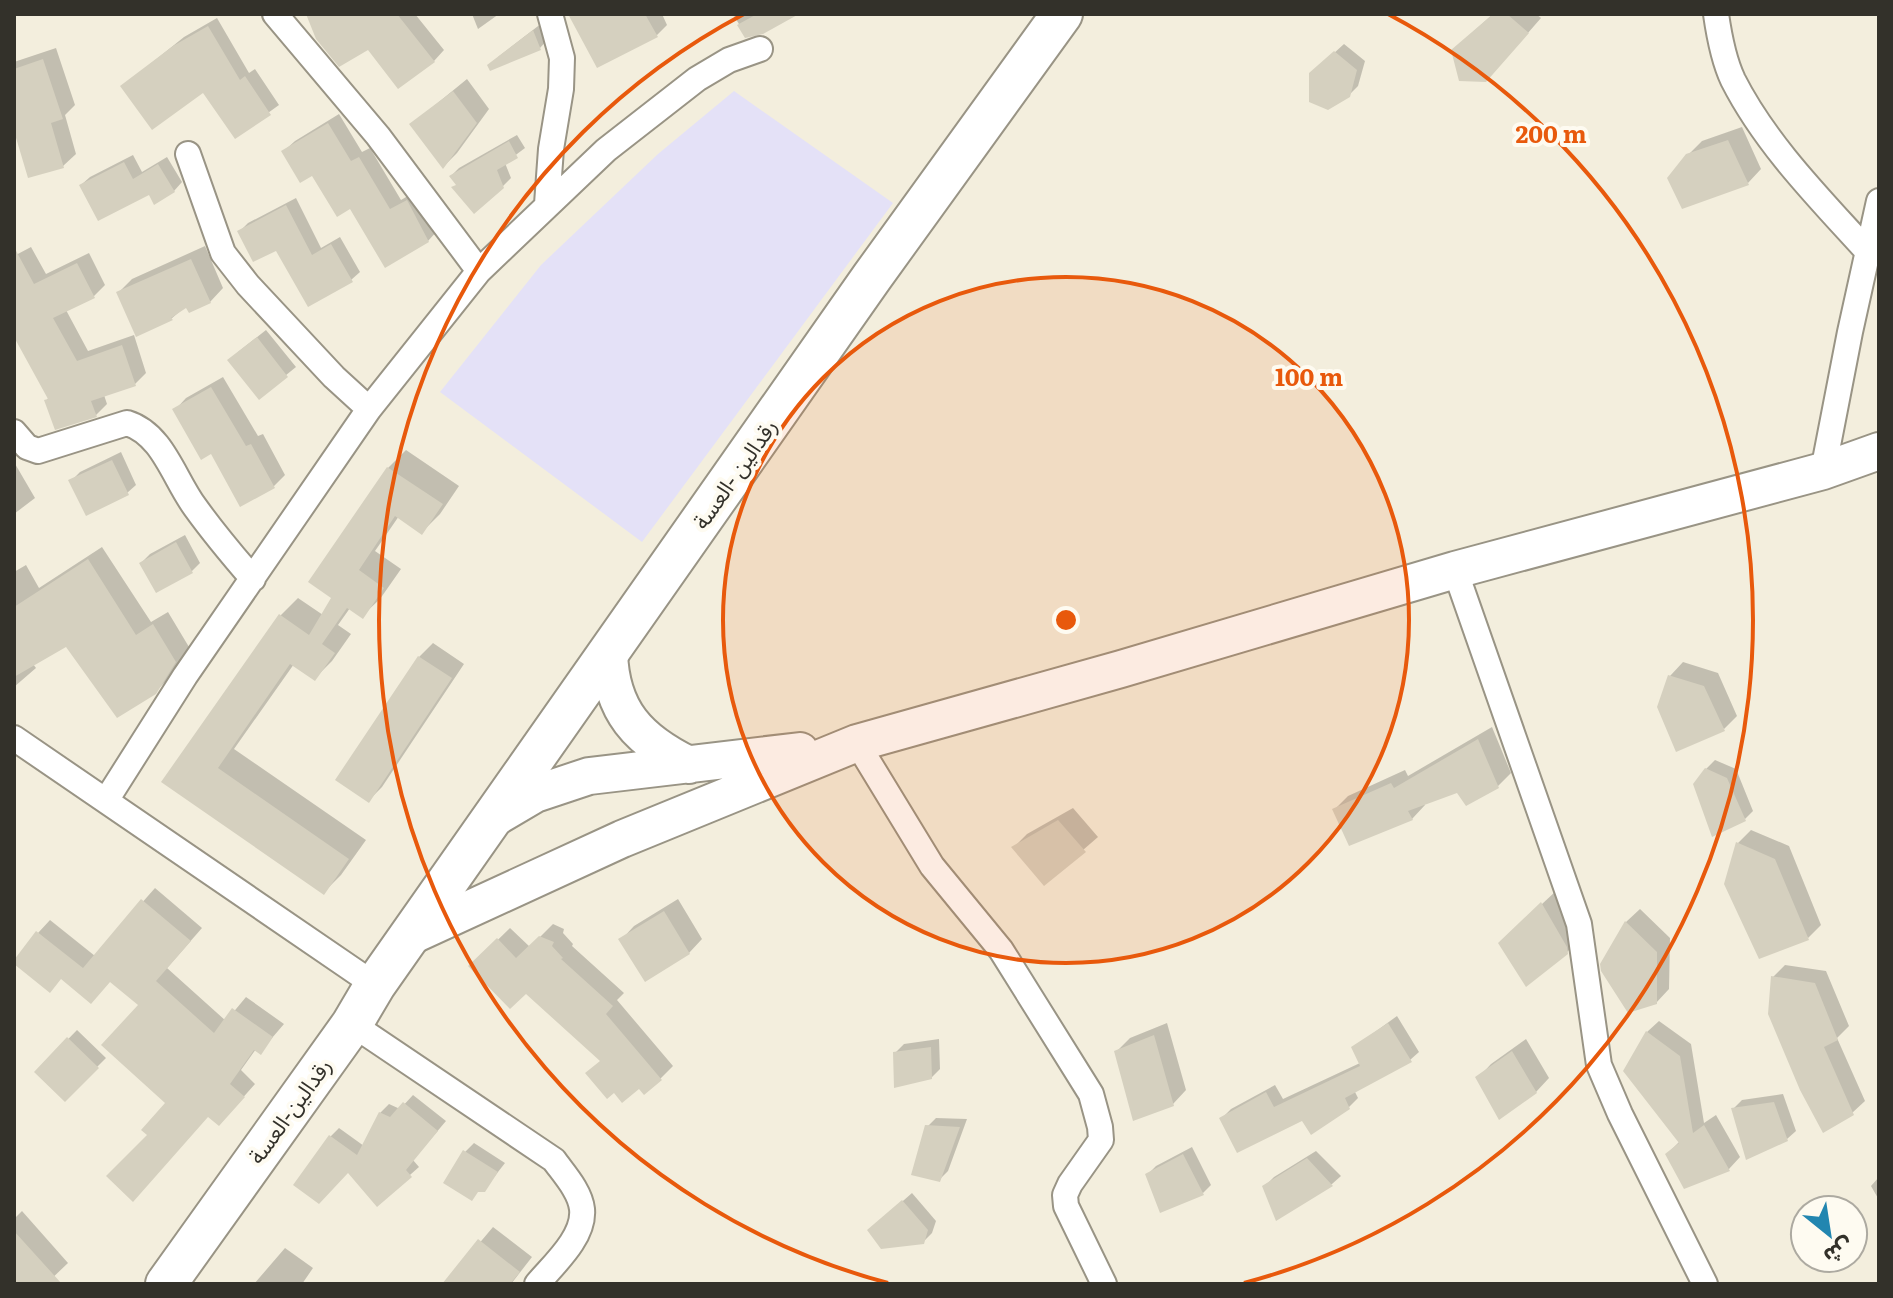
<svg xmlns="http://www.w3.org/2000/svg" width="1893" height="1298" font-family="Literata,'Noto Sans Arabic',serif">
<rect width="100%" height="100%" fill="#f3eedd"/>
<!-- industrial -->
<path fill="#e4e1f7" d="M734 91 893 203 642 542 440 392 541 265 658 154Z"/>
<!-- shadow -->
<path fill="#0003" d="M309 14H415L444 50 434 61 368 48Z
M472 14H499L478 29Z
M570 14H662L667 25 657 35Z
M733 14H792L746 36Z
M1493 14H1536L1541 18 1499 66 1453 50Z
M217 18 249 73 255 69 279 105 236 136 204 90 123 86 184 37Z
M542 23 548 39 540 48 498 57Z
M1344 44 1365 61 1358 86 1349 95 1321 65Z
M56 48 75 105 65 115 76 154 63 166 17 132 14 133V62Z
M467 79 489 109 457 153 444 166 412 124Z
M339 114 362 152 370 148 401 200 418 190 438 230 428 241 351 206 284 151 295 141Z
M1742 127 1761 169 1748 183 1688 155 1702 141Z
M517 135 525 148 505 163 511 178 503 186 458 184 451 176 459 168Z
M133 155 142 172 167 157 182 182 174 191 149 193 81 185 90 177Z
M296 198 321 248 340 237 360 272 351 280 239 232 248 223Z
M205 246 223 288 210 302 186 306 171 319 118 293 132 279Z
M31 247 46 274 89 253 105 285 94 296 66 310 88 351 134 335 146 373 135 384 104 395 107 404 96 415 46 401 49 397 14 333V256Z
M266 330 296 367 259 397 238 352Z
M223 377 258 436 263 434 285 475 273 487 212 451 175 410 186 398Z
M406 450 459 486 440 514 422 532 399 516 375 551 401 569 380 599 362 616 350 608 338 625 351 634 332 661 314 679 294 664 234 749 366 840 341 875 323 893 164 782 281 615 298 598 323 615 334 597 311 582 388 468Z
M121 452 136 485 127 493 71 481 80 472Z
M14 462 35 498 14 514Z
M185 535 200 563 192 571 141 563 150 554Z
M102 547 151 622 168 612 189 647 170 677 155 692 67 644 33 664 36 668 14 687V572L26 565 39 588Z
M433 643 464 664 382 787 369 800 338 779 419 657Z
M1683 662 1718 673 1737 716 1724 729 1670 676Z
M1492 727 1511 773 1497 787 1458 791 1424 803 1425 805 1412 819 1335 809 1348 796 1405 770 1408 776Z
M1715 760 1736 769 1753 811 1745 819 1706 769Z
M1073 808 1098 837 1045 883 1014 847 1027 834Z
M1751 830 1789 846 1821 925 1808 938 1737 844Z
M155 888 202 928 167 968 226 1021 246 997 284 1024 260 1052 256 1049 241 1070 255 1084 231 1111 209 1115 150 1135 168 1103 141 1005 111 980 103 989 38 933 50 920 95 956Z
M1556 891 1581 938 1567 952 1514 930Z
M678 899 702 939 689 953 621 940 634 926Z
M1640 909 1670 938 1669 989 1656 1003 1602 964 1626 922Z
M553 924 564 929 563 933 573 944 572 946 624 993 617 1000 673 1066 660 1079 639 1086 614 1090 588 1073 602 1060 526 991 471 966 510 928 530 947Z
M1785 965 1826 971 1849 1026 1837 1038 1865 1101 1852 1113 1773 977Z
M1397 1016 1419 1052 1410 1060 1354 1090 1358 1098 1349 1107 1303 1118H1222L1231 1109 1275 1085 1283 1099 1360 1063 1353 1048Z
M1659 1021 1691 1044 1704 1123 1716 1115 1740 1157 1729 1169 1685 1186 1667 1154 1680 1141 1647 1032Z
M1167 1023 1186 1090 1173 1104 1116 1052 1130 1038Z
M77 1030 106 1058 65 1099 36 1072Z
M939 1039 940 1069 931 1078 895 1053 904 1044Z
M1526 1039 1549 1078 1536 1092 1478 1078 1491 1064Z
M1783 1094 1796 1131 1787 1139 1733 1109 1742 1100Z
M413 1095 446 1121 413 1160 419 1167 377 1204 330 1137 339 1128 364 1146 380 1113 389 1104 400 1109Z
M936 1118 967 1119 948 1171 939 1180 927 1127Z
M474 1143 505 1163 484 1190H480L465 1152Z
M1192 1147 1211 1185 1203 1193 1147 1175 1156 1166Z
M1316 1151 1341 1176 1332 1184 1277 1218 1265 1186 1274 1177Z
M1879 1177V1200L1871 1186Z
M912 1193 936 1221 932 1233 923 1242 879 1222Z
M22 1211 68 1263 46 1284H14V1219Z
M493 1227 532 1257 511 1284H445Z
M285 1248 313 1268 302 1284H254Z"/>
<!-- building -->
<path fill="#d5d0bf" d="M306 14H397L435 62 398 89 368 50 339 67 316 39Z
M568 14H645L658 37 597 68Z
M757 14H799L763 34 745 38 737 25Z
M1493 14H1507L1529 33 1486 82 1459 81 1451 50Z
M208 26 240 80 245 76 271 115 235 139 203 93 152 130 120 86 173 46Z
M533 30 541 50 490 71 487 65Z
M1334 51 1357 70 1350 97 1328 110 1309 102V73Z
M43 59 63 119 51 123 64 168 28 178 14 131V69Z
M453 91 477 123 443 169 409 124Z
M328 123 351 161 359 157 390 209 407 200 429 242 385 268 350 209 337 217 312 176 300 183 281 151Z
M1728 140 1749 185 1682 209 1667 178 1686 154Z
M509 141 518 158 497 170 504 188 474 214 451 187 456 185 449 176Z
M124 162 133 179 158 164 175 192 154 205 149 195 98 221 79 185Z
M286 205 312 255 331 244 353 282 308 307 276 251 253 262 237 231Z
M14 247 34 284 77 263 95 298 53 318 77 361 122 345 136 386 91 401 97 417 55 430 44 400 48 399 14 337Z
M191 259 211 303 189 313 186 308 171 318 173 320 136 337 116 292Z
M257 337 288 377 259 400 227 360Z
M211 387 246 446 251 444 275 488 240 507 211 454 201 460 172 409Z
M112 460 129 495 86 516 68 480Z
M387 467 443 504 422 535 395 516 359 570 384 588 363 619 347 608 322 644 335 653 315 681 290 664 218 768 349 859 324 895 161 782 279 614 309 635 331 598 308 582Z
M176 542 193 573 156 593 139 563Z
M88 559 136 635 153 624 176 662 156 694 117 718 66 647 14 677V607Z
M418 656 452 678 369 803 335 780Z
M1668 675 1704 686 1725 731 1676 752 1657 707Z
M1478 739 1499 788 1466 806 1457 793 1408 811 1413 820 1349 846 1332 809 1391 783 1394 788Z
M1705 768 1727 778 1746 821 1712 837 1693 784Z
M1058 820 1086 852 1044 886 1011 847Z
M1736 842 1775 859 1809 940 1759 959 1724 884Z
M141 899 191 941 156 981 214 1033 232 1008 273 1037 261 1055 254 1050 230 1084 245 1097 219 1126 208 1117 133 1202 106 1176 147 1135 141 1130 165 1103 101 1045 138 1005 110 982 91 1004 61 979 50 993 14 964V960L36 931 83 968Z
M1541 902 1567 947 1568 954 1526 987 1498 943Z
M664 911 690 954 645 982 618 939Z
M1625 921 1657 952V1004L1628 1013 1601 971 1600 964Z
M539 936 554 942 552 946 563 958 561 959 613 1006 606 1014 662 1080 644 1095 639 1089 622 1103 614 1093 607 1099 585 1073 600 1061 526 994 510 1009 468 966 497 938 516 958Z
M1771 976 1815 983 1838 1040 1824 1047 1854 1115 1823 1133 1800 1090 1768 1014Z
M1388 1023 1412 1062 1345 1098 1350 1109 1311 1135 1302 1121 1237 1153 1219 1118 1266 1092 1274 1107 1360 1066 1351 1047Z
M1646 1031 1680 1056 1693 1133 1704 1125 1730 1171 1684 1189 1665 1154 1679 1143 1623 1071Z
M1154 1035 1174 1106 1133 1121 1114 1051Z
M67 1037 99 1068 65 1102 34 1072Z
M931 1047 932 1079 894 1088 893 1052Z
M1512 1051 1537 1093 1499 1120 1475 1077Z
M403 1102 438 1131 406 1170 412 1177 377 1207 348 1173 319 1204 293 1185 329 1135 357 1155 379 1112 390 1117Z
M1774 1102 1788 1141 1746 1160 1731 1108Z
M925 1125 960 1127 940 1182 911 1175Z
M463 1150 498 1172 485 1192H478L472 1201 443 1183Z
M1183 1154 1204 1195 1160 1213 1145 1174Z
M1307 1158 1333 1186 1276 1221 1262 1186Z
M902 1200 928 1230 924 1244 881 1249 867 1230Z
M14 1231 62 1284H14Z
M478 1239 520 1272 510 1284H442Z"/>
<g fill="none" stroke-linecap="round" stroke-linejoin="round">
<!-- street casing -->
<g stroke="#999485" stroke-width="28">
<path id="street" d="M275 14 378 136 479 271
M1716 14C1719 35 1724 61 1733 80 1766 145 1820 199 1868 252
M188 154 223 253 248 285 334 377 369 409
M547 204 551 149 561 89 562 58 550 14
M14 432 27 447 38 451 127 423C163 434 174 479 195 507 213 532 233 556 253 579
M1823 471 1850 332 1879 201
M1455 570 1579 924 1599 1065 1620 1114 1705 1284
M14 738 375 985
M857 743 932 866 1001 950 1091 1094 1100 1127 1101 1140 1070 1184 1065 1195 1066 1206 1104 1284
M107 799 185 676 369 409 479 271 606 150 697 79 729 60 760 49
M352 1024 554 1160C564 1174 580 1191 582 1209 585 1237 553 1265 537 1284"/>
</g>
<!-- secondary casing -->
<g stroke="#999485" stroke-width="40">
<path id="secondary" d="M609 653C611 711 638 740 689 765
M491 820 535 794 589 776 800 751
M411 936 622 839 857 743 1121 669 1455 570 1823 471 1879 451"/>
</g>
<!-- primary casing -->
<g stroke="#999485" stroke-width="44">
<path id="primary" d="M166 1284 352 1024 375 985 872 277 1062 14"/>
</g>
<!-- street -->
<use href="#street" stroke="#fff" stroke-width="24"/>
<!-- secondary -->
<use href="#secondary" stroke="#fff" stroke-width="36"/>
<!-- primary -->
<use href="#primary" stroke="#fff" stroke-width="40"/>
</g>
<!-- distance rings -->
<circle cx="1066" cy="620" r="343" fill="#e8590c" fill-opacity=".12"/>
<g fill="none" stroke="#e8590c" stroke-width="4">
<circle cx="1066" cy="620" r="343"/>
<path d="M888 1283A686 686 0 0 1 744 14M1388 14A686 686 0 0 1 1244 1283"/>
</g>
<g text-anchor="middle" stroke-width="8" stroke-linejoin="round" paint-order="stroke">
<!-- street labels -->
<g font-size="22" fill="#33312a" stroke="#fefbf1">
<text transform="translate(735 474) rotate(-55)" y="8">رقدالين -العسة</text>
<text transform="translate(290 1111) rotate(-54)" y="8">رقدالين-العسة</text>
</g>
</g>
<circle cx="1066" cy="620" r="12" fill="#e8590c" stroke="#fefbf1" stroke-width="4"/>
<g font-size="24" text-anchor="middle" font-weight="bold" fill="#e8590c" stroke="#fefbf1" stroke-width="8" stroke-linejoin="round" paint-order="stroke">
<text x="1551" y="143">200 m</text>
<text x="1309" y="386">100 m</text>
</g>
<!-- border -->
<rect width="1893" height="1298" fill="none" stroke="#33312a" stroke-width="32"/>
<!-- north arrow -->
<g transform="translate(1829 1234) rotate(150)"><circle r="38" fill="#fefbf1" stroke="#adaaa1" stroke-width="2"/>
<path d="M0-6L14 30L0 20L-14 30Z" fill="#2286b0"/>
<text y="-12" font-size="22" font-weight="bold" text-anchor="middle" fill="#33312a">ش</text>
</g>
</svg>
